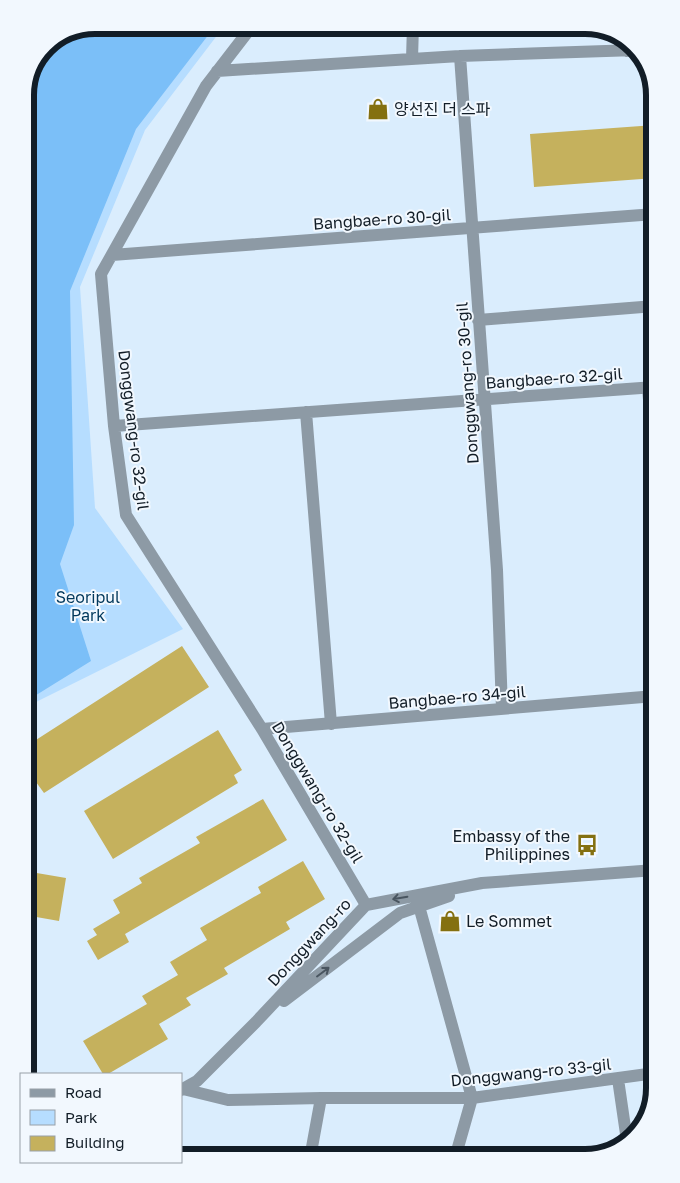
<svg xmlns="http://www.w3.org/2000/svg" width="680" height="1183" font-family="'Golos Text','Noto Sans KR',sans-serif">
<rect width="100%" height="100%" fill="#daedfd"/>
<!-- green -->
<path fill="#b6ddff" d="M95 25H225L145 130 80 287 95 508 183 629 38 701 25 711V91L46 45Z"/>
<!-- forest -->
<path fill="#7bbff8" d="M95 25H216L136 129 70 291 74 525 60 564 91 661 25 702V91L46 45Z"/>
<!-- building -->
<path fill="#c5b15d" d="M477 25H583L584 34 477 27Z
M655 125V178L534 187 530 134Z
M182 646 209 687 44 793 25 767V747Z
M218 730 242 770 234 775 238 783 113 859 84 811Z
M263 799 287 840 125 934 129 942 98 960 87 941 97 935 93 929 120 913 113 900 142 883 139 878 200 843 196 837Z
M303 861 325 899 286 922 290 929 224 968 228 974 186 998 191 1005 159 1024 168 1039 108 1074H103L83 1041 147 1004 142 996 178 975 170 962 207 940 200 928 261 893 258 887Z
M25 871 66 878 59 921 25 915Z
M25 968 34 970 26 1014H25Z"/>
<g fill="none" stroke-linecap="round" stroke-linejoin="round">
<!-- minor -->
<path stroke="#8d9aa5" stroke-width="12" d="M253 25 206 86 101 274 114 426 126 515 262 729 366 905
M621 36 627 51
M460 56 497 570 502 709
M412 59 413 25
M217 71 460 56 636 50
M112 255 655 214
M478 320 655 306
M648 388 655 470
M306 412 331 724
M114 426 655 387
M262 729 655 696
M419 906 472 1098 455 1158
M284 1001 400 913 449 896
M618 1079 627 1141
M183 1089 228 1100 321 1098H472L655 1073
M181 1090 197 1081 256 1022 366 905 482 883 655 870
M310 1158 321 1098"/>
</g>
<!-- one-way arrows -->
<defs><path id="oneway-shaft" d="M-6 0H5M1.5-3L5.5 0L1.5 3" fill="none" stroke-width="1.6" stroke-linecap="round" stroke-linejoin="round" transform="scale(1.25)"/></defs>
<g stroke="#495560">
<use href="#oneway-shaft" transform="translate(400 898) rotate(170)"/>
<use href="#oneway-shaft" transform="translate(323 972) rotate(-37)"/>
</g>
<!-- icons -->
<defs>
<g id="shop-bare" transform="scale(1.725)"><path d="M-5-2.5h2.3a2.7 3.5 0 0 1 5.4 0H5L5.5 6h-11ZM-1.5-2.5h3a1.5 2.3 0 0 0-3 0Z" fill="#847010" stroke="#f2f8fe" stroke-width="2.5" paint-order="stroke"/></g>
<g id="bus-bare" transform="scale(1.725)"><path d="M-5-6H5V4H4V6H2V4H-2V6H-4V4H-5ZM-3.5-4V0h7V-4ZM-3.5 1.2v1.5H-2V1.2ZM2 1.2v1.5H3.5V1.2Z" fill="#847010" stroke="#f2f8fe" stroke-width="2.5" paint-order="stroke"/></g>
</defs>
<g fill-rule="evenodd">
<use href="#shop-bare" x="378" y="109"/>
<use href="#bus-bare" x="587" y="845"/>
<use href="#shop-bare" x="450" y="921"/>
</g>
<g text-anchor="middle" stroke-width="4" stroke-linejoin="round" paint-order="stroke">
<!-- poi labels -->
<g font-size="16" fill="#121d27" stroke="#f2f8fe" text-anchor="start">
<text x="394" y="115">양선진 더 스파</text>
<text x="570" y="842" text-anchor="end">Embassy of the<tspan x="570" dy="18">Philippines</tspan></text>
<text x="466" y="927">Le Sommet</text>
</g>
<!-- street labels -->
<g font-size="16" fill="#121d27" stroke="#f2f8fe">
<text transform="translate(382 219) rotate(-4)" y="6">Bangbae-ro 30-gil</text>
<text transform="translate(554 378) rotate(-4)" y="6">Bangbae-ro 32-gil</text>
<text transform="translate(467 383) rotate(-94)" y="6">Donggwang-ro 30-gil</text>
<text transform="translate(134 430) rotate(83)" y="6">Donggwang-ro 32-gil</text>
<text transform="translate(457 697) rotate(-5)" y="6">Bangbae-ro 34-gil</text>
<text transform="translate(318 792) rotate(59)" y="6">Donggwang-ro 32-gil</text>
<text transform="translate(309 942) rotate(-47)" y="6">Donggwang-ro</text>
<text transform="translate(531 1072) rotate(-6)" y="6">Donggwang-ro 33-gil</text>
</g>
<!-- park labels -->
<g font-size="16" fill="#01385c" stroke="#f2f8fe">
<text x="88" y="603">Seoripul<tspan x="88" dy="18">Park</tspan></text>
</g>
</g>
<!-- crop -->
<path d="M0 0H680V1183H0ZM95 34H585A61 61 0 0 1 646 95V1088A61 61 0 0 1 585 1149H95A61 61 0 0 1 34 1088V95A61 61 0 0 1 95 34Z" fill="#f2f8fe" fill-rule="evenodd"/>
<path fill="none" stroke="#121d27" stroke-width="6" d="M95 34H585A61 61 0 0 1 646 95V1088A61 61 0 0 1 585 1149H95A61 61 0 0 1 34 1088V95A61 61 0 0 1 95 34Z"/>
<!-- legend -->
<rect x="20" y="1073" width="162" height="90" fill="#f2f8fe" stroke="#98a0a8"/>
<rect x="30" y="1089" width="25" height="8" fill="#8d9aa5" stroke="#98a0a8"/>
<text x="65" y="1098" font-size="15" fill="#121d27">Road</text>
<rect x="30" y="1110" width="25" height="15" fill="#b6ddff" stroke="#98a0a8"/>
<text x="65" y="1123" font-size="15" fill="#121d27">Park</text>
<rect x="30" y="1136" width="25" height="15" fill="#c5b15d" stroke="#98a0a8"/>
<text x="65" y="1148" font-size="15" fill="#121d27">Building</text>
</svg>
